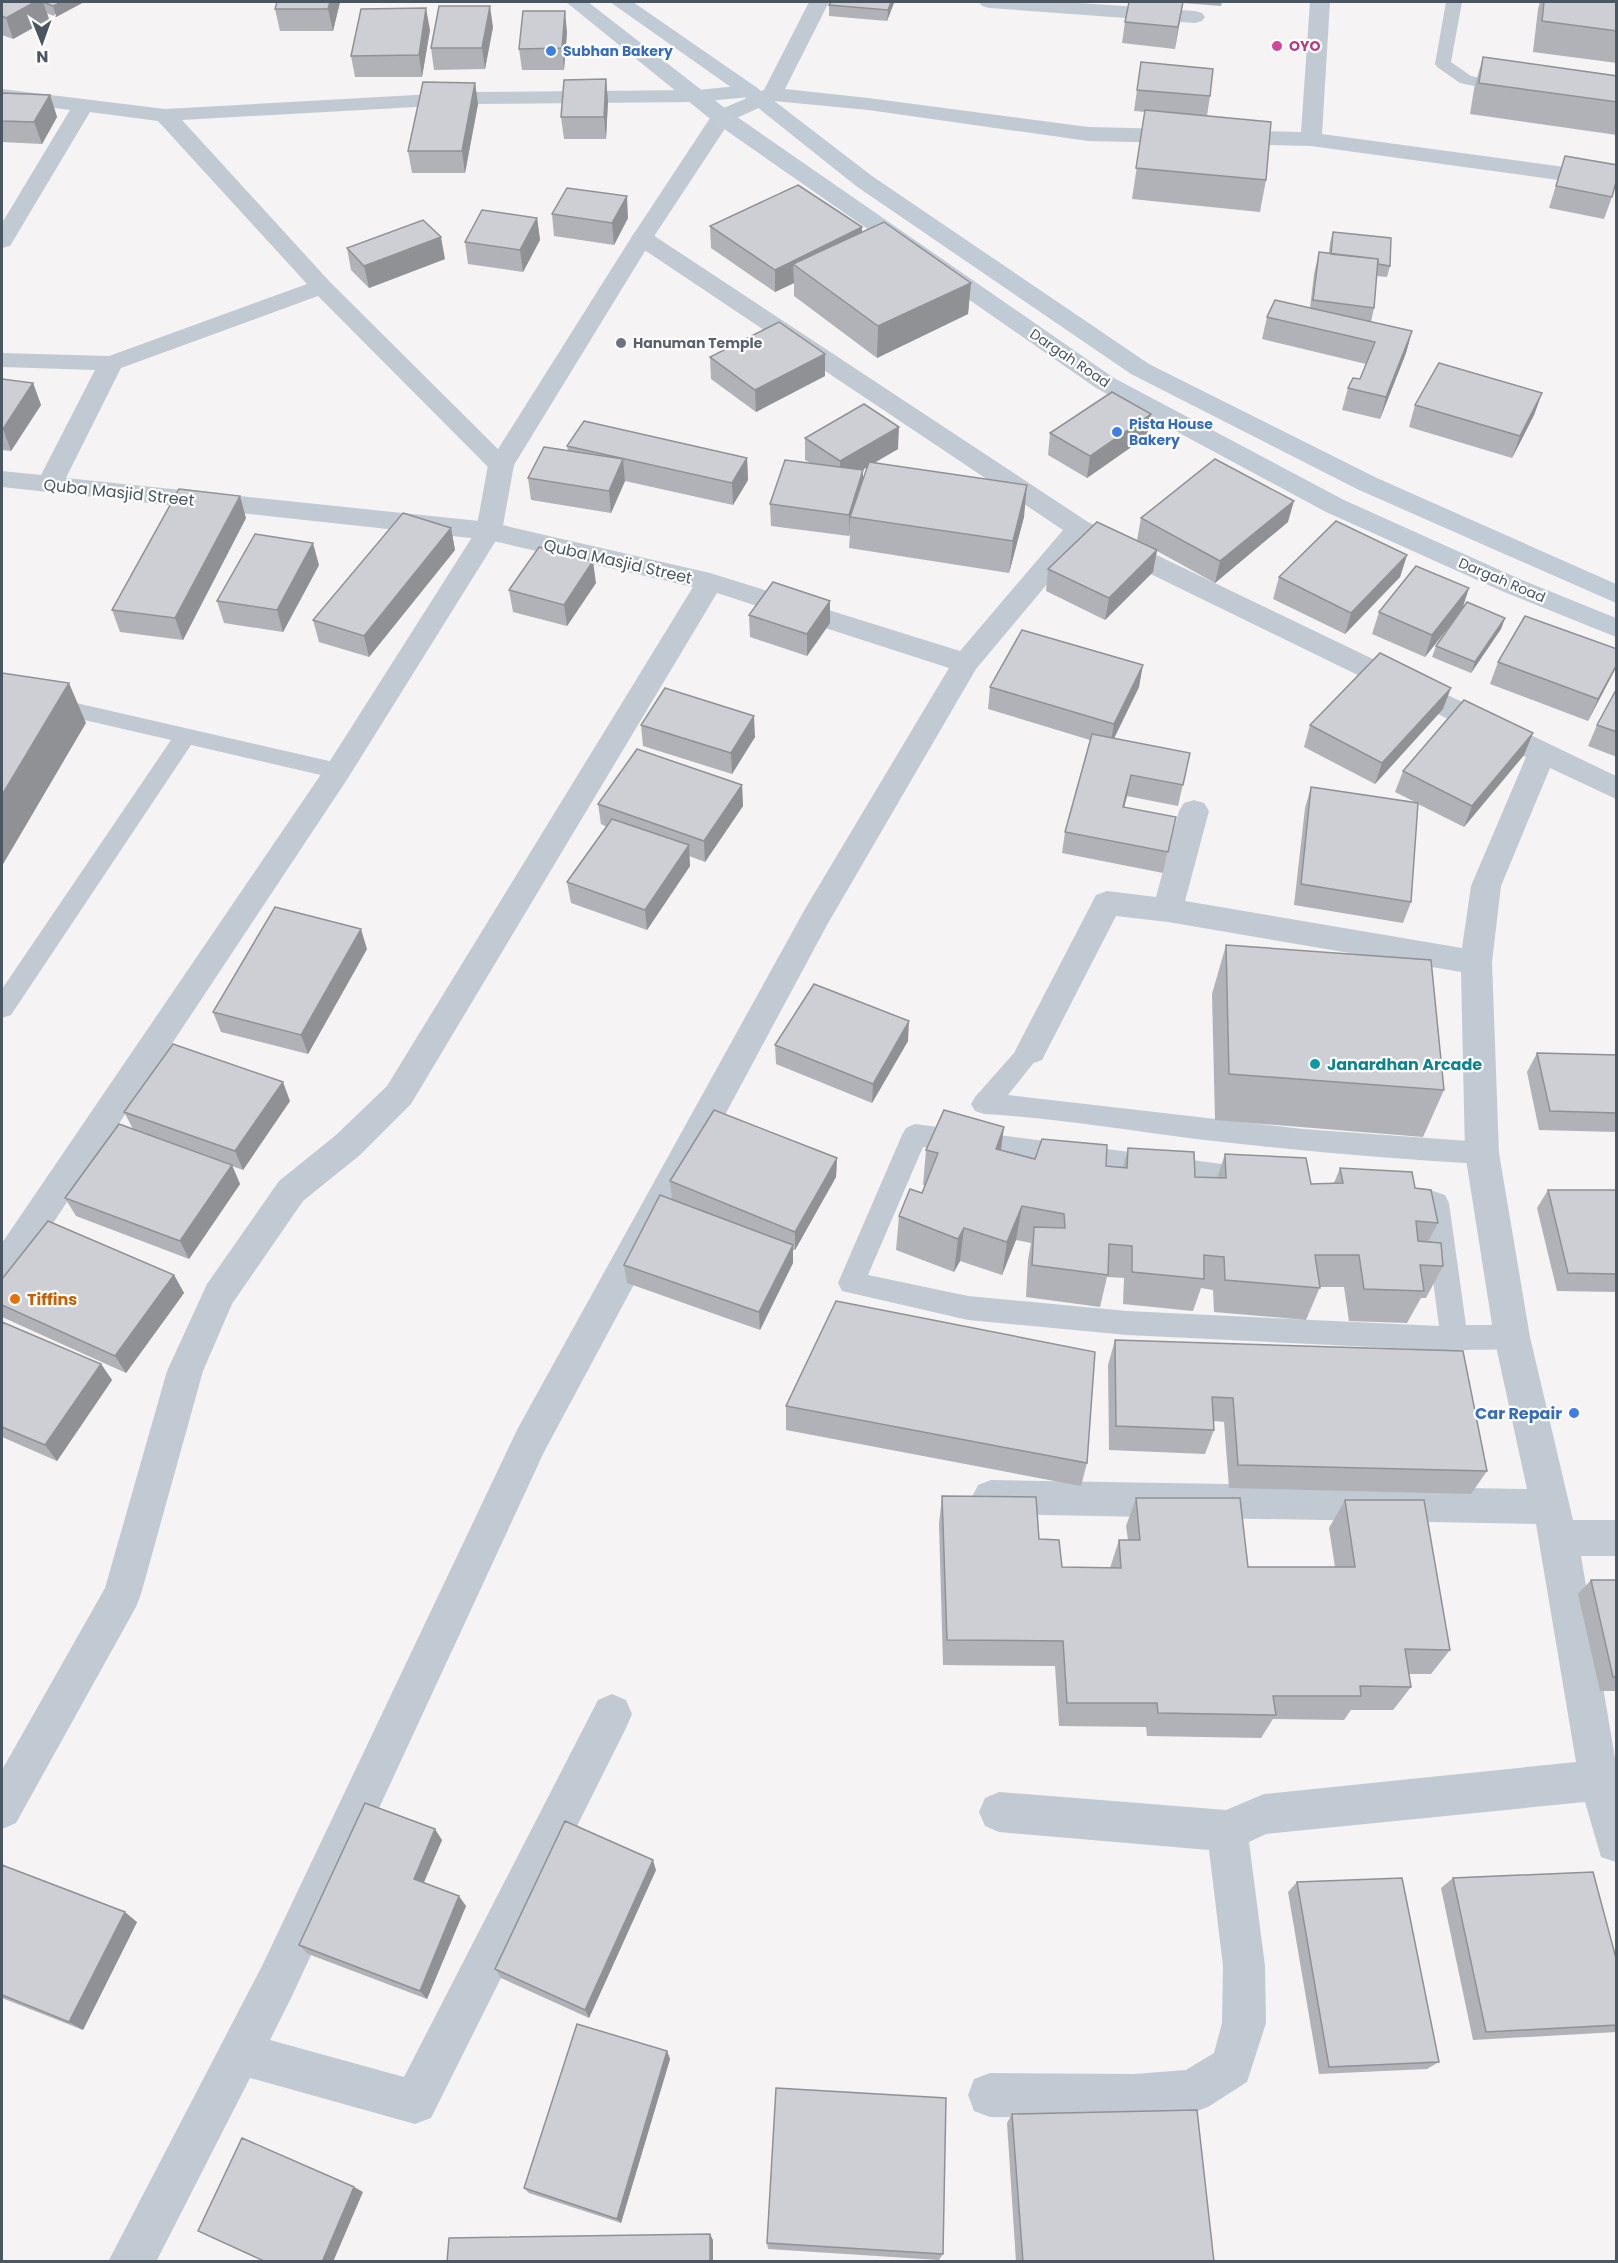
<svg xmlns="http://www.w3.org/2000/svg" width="1618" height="2263" font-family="Poppins,sans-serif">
<rect width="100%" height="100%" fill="#f5f3f3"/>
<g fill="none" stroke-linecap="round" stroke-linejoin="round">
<!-- service -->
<path fill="#c1cad2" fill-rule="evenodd" d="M1446 2H1462L1451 62 1471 76 1517 86 1519 89 1517 92 1511 94 1460 83 1437 67 1435 64Z
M2 686 338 763 346 765 349 771 346 777 338 779 191 745 11 1015 2 1018V989L171 740 2 701Z
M1031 1041 1040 1044 1043 1051 1008 1095 1303 1129 1482 1142 1491 1145 1495 1153 1491 1161 1482 1164C1387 1159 1291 1150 1196 1139 1126 1130 1055 1118 984 1114L975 1111 971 1104 975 1097 1022 1044Z
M915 1124 1253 1168 1262 1171 1266 1179 1262 1187 1253 1190 923 1147 868 1275 968 1296 1127 1311 1439 1326 1424 1212 1390 1206 1386 1198 1390 1190C1406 1184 1429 1189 1445 1195L1449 1203 1466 1325H1512L1522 1328 1526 1337 1522 1346C1504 1352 1475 1348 1454 1351L1127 1335 968 1320 842 1291 838 1283 902 1135 906 1128Z"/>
<!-- minor -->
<path fill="#c1cad2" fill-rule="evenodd" d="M809 2H829L785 89 868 98 1088 127 1301 132 1310 2H1330L1322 134 1616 174V188L1311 146 1088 141 868 110 774 101 759 105 751 104 750 97 697 102 469 104 182 120 330 282 514 465 510 471 501 473 492 471 318 296 121 368 66 478 489 522 710 573 960 651 1063 530 634 243 631 238 634 233 642 231 650 233 1088 522 1616 776V799L1550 768 1501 886 1492 962 1499 1153 1530 1337 1573 1520H1616V1556H1581L1616 1764V1862L1601 1857 1585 1802 1266 1834 1249 1842 1265 1966 1266 2023 1247 2082 1208 2107 1192 2113 1134 2118 990 2117 974 2111 968 2095 974 2079 990 2073 1134 2074 1186 2070 1214 2053 1222 2023 1223 1966 1209 1850 999 1832 985 1826 979 1812 985 1798 999 1792 1226 1810 1264 1794 1576 1762 1536 1524 991 1514 978 1509 972 1497 978 1485 991 1480 1527 1489 1494 1337 1465 1153 1461 972 1168 922 1116 916 1042 1060 1031 1064 1020 1060 1015 1051 1096 895 1107 891 1156 897 1179 811 1184 803 1194 800 1204 803 1209 811 1185 901 1462 948 1471 886 1526 757 1083 541 976 669 827 925 544 1452 292 1996 270 2040 404 2077 598 1700 612 1694 626 1700 632 1714 626 1728 431 2118 415 2124 250 2078 156 2262H108L262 1966 518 1428 805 909 949 668 717 593 411 1104 360 1155 303 1201 232 1304 203 1371 141 1594 136 1607 16 1823 2 1829V1770L105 1588 167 1371 207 1284 279 1181 336 1135 387 1086 693 587 489 540 2 487V471L41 475 95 370 2 367V353L109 356 307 284 158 121 90 112 13 241 10 246 2 248V223L70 110 2 101V89L165 109 469 92 697 90 749 85 756 87 759 92 764 90Z
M979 2H1066L1195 11 1202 13 1205 17 1202 21 1195 23 989 8 982 6Z"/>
<!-- tertiary -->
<path fill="#c1cad2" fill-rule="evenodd" d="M759 93 767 94 770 99 767 104 730 121 653 238 514 465 502 531 348 778 14 1282 2 1286V1243L328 764 476 531 488 465 631 238 714 112Z"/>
<!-- secondary -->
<path fill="#c1cbd6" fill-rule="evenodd" d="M566 2H588L730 112 1114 378 1344 500 1522 580 1616 618V637L1504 592 1326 512 1096 388 714 122Z
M610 2H633L756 87 872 176 1149 364 1377 478 1616 584V603L1359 490 1131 374 856 186 742 95Z"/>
</g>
<!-- wall -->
<path fill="#b0b2b7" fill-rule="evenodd" d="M2 2H84L56 17 47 13 49 19 13 39 2 35Z
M340 2 333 31H280L275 9Z
M831 2H894L887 21 829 16V5Z
M1129 2H1222L1221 6 1183 3 1175 49 1122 43 1125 22Z
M1540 2H1617V63L1533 52 1538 9Z
M493 27 485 69 434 70 431 48Z
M430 30 422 77H355L351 56Z
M567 32 564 70H522L519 49Z
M1483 57 1617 76V135L1470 114 1474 89Z
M1141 62 1210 96 1207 116 1266 180 1260 212 1132 199 1145 112 1134 111Z
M606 79 608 101 606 139H564L561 117Z
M475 83 478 104 465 173H412L408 151Z
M2 93 50 95 57 117 42 144 2 142Z
M1565 156 1612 197 1604 219 1549 208Z
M552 214 628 218 614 245 554 236Z
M537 218 540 240 523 272 468 264 465 242Z
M710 226 862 227V233L971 283 968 314 877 358 794 296V283L775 292 711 248Z
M1333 232 1390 266 1387 277 1377 276 1374 308 1371 322 1412 331 1406 353 1380 419 1342 410 1348 388 1360 379 1366 364 1262 339 1267 317 1310 308 1314 274 1319 252 1329 253 1330 243Z
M347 248 445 259 369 288 351 270Z
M825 354V376L756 412 711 379 710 357Z
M2 379 33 383 41 405 11 451 2 450Z
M1542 393 1534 415 1512 458 1409 427 1415 405Z
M1050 433 1147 436 1087 478 1048 455Z
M805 438 898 449 875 462 1024 517 1009 573 849 548 850 534 849 536 771 526 770 504 810 463 805 460ZM867 467 863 479V470Z
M567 446 747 458 748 480 733 505 625 481 611 513 531 500 528 478 568 451Z
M246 518 183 640 120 632 112 610Z
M1141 518 1288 522 1215 583 1157 551 1153 572 1105 620 1046 591 1048 569 1150 547 1137 540Z
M451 528 455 550 369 657 319 642 313 620Z
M1407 555 1400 577 1345 634 1273 599 1279 577Z
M319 565 283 632 224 623 217 601Z
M596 583 567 626 513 612 509 590Z
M1462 610 1425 657 1372 634 1379 612Z
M749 615 830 623 807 656 750 637Z
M1505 618 1501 629 1471 673 1432 657 1436 646Z
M1617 649V666L1588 721 1490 684 1498 662Z
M990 687H1139L1114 739 1190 753 1178 806 1127 796 1124 807 1176 817 1163 873 1062 853 1065 832 1090 740 988 709Z
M1617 688V757L1588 746 1597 725Z
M1443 709 1375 784 1304 747 1310 725Z
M641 725 755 737 732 774 643 746Z
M1524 755 1464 827 1418 804 1411 902 1403 923 1294 905 1305 808 1311 787 1417 803 1395 792 1403 771Z
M742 785 743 806 705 862 689 856 690 866 647 930 571 903 567 882 607 827 601 824 598 804Z
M1226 945 1444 1090 1423 1137 1215 1120 1212 994Z
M367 949 308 1054 221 1032 213 1012Z
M908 1041 872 1103 776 1064 775 1045Z
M1537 1053 1617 1055V1132L1539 1130 1527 1072Z
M290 1101 243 1170 232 1166 240 1184 189 1259 76 1216 65 1198 133 1129 124 1112Z
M1004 1127 1001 1150 1035 1159 1123 1168 1128 1148 1195 1177 1217 1178 1225 1154 1311 1184 1334 1183 1340 1168 1415 1188 1438 1223 1428 1242 1443 1266 1426 1298H1421L1407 1323 1349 1321 1344 1287H1320L1306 1320 1214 1312 1213 1290 1201 1288 1193 1311 1123 1304 1124 1278 1107 1277 1100 1307 1026 1297 1028 1260 1031 1243 1016 1240 1002 1275 960 1261 954 1272 896 1250 899 1216 922 1193 925 1185H923L926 1150Z
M837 1158 836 1177 795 1250H793V1263L760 1330 627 1283 624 1265 685 1205 672 1199 670 1181Z
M1548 1190H1617V1292L1557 1291 1537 1208Z
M174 1275 184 1293 126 1373 2 1317V1279Z
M2 1322 101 1364 112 1380 57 1461 2 1437Z
M1115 1340 1487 1471 1471 1494 1229 1488 1224 1422 1214 1421V1430L1205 1454 1109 1450 1108 1365Z
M786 1406 1087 1463 1081 1486 786 1430Z
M942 1496 1039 1539 1062 1567 1110 1568 1119 1540H1128L1126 1526 1136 1498 1248 1567H1335L1329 1528 1345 1500 1450 1650 1431 1674H1409L1411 1687 1393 1710H1351L1344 1720 1273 1719 1261 1738 1147 1736 1146 1727 1059 1726 1055 1666 943 1665 939 1524Z
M1591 1580H1617V1691H1600L1578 1594Z
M442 1840 424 1882 466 1906 427 1999 308 1954 299 1945Z
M2 1865 137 1922 83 2030 2 1998Z
M656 1870 589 2018 501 1978 495 1969Z
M1453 1878 1617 1962V2032L1473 2040 1441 1888Z
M1297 1882 1439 2062 1427 2069 1319 2074 1288 1892Z
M667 2051 670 2059 621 2223 529 2193 524 2188Z
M1012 2114 1214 2262H1016L1007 2123Z
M767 2243 943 2254 939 2260 768 2249Z"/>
<!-- shaded-wall -->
<path fill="#909195" d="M35 2H43L49 19 13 39 6 18Z
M62 2H84L56 17 53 6Z
M330 2H340L333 31 328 9Z
M891 2H894V3L887 21 888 10Z
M1183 2 1180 20 1175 49 1178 27Z
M490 6 493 27 485 69 482 48Z
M426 8 430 30 422 77 419 55Z
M565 11 567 32 564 70 562 48Z
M606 79 608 101 606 139 604 117Z
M475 83 478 104 465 173 462 151Z
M50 95 57 117 42 144 34 122Z
M627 196 628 218 614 245 612 223Z
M537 218 540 240 523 272 520 250Z
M862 227 861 249 793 264 794 283 775 292V270Z
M441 237 445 259 369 288 364 266Z
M971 283 968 314 877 358 878 326Z
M1412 331 1406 353 1380 419 1386 397Z
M825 354V376L756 412 755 390Z
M33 383 41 405 11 451 3 429Z
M1542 393 1534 415 1512 458 1520 436Z
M1151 414 1147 436 1087 478 1090 456Z
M899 427 898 449 840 483V461Z
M747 458 748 480 733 505 732 483Z
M623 459 625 481 611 513 609 491Z
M863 470V492L850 517 849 536V515Z
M1027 485 1024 517 1009 573 1013 541Z
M240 496 246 518 183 640 175 618Z
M1294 501 1288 522 1215 583 1220 561Z
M451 528 455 550 369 657 364 636Z
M313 543 319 565 283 632 277 610Z
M1157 550 1153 572 1105 620 1109 598Z
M1407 555 1400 577 1345 634 1351 613Z
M593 561 596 583 567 626 564 605Z
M1469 588 1462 610 1425 657 1432 635Z
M830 601V623L807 656V634Z
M1505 618 1501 629 1471 673 1475 662Z
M1617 664 1613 673 1588 721 1598 699Z
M1143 665 1139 687 1110 746 1114 724Z
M69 683 86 723 2 866V795Z
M1451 688 1443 709 1375 784 1382 763Z
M754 716 755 737 732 774 731 753Z
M1533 733 1524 755 1464 827 1472 806Z
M1131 775 1127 796 1119 828 1123 807Z
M742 785 743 806 705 862 704 841Z
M689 845 690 866 647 930 645 910Z
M361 929 367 949 308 1054 301 1035Z
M909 1021 908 1041 872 1103 873 1084Z
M283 1082 290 1101 243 1170 235 1151Z
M1004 1127 999 1162 996 1149Z
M837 1158 836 1177 795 1250V1232Z
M232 1165 240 1184 189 1259 180 1241Z
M1022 1206 1016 1240 1002 1275 1007 1242Z
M964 1228 960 1261 954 1272 958 1239Z
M793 1245V1263L760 1330 759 1312Z
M174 1275 184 1293 126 1373 115 1356Z
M101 1364 112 1380 57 1461 45 1445Z
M435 1829 442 1840 421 1889 414 1879Z
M653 1860 656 1870 589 2018 585 2010Z
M459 1896 466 1906 427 1999 420 1991Z
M125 1912 137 1922 83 2030 69 2022Z
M667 2051 670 2059 621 2223 617 2219Z
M354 2187 363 2192 333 2262H322Z
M710 2234 713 2240V2262H710Z"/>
<!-- building -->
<path fill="#cdcfd5" stroke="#909195" stroke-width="1.5" d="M2 2H35L6 18 2 16Z
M43 2H62L53 6Z
M277 2H330L328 9H275Z
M831 2H891L888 10 829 5Z
M1129 2H1183L1178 27 1125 22Z
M1544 2H1617V31L1542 21Z
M439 6H490L482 48H431Z
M426 8 419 55 351 56 361 9Z
M523 11H565L562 48 519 49Z
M1483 57 1617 76V102L1479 83Z
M1141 62 1213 69 1210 96 1137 90Z
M606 79 604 117H561L564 80Z
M423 82 475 83 462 151H408Z
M2 93 50 95 34 122 2 121Z
M1145 110 1271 122 1266 180 1136 168Z
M1565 156 1617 165V178L1612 197 1556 186Z
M798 185 862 227 775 270 710 226Z
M567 188 627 196 612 223 552 214Z
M482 210 537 218 520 250 465 242Z
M423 220 441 237 364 266 347 248Z
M884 222 971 283 878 326 793 264Z
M1333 232 1391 238 1390 266 1378 264V259L1331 254Z
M1319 252 1378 259 1374 308 1313 300Z
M1275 300 1412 331 1386 397 1348 388 1353 378 1360 379 1375 342 1267 317Z
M779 322 825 354 755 390 710 357Z
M1439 363 1542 393 1520 436 1415 405Z
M2 379 33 383 3 429H2Z
M1112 392 1151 414 1090 456 1050 433Z
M864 404 899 427 840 461 805 438Z
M584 421 747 458 732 483 567 446Z
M544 447 623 459 609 491 528 478Z
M1215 459 1294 501 1220 561 1141 518Z
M785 460 863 470 849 515 770 504Z
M869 462 1027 485 1013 541 850 517Z
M179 489 240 496 175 618 112 610Z
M403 513 451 528 364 636 313 620Z
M1336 521 1407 555 1351 613 1279 577Z
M1097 522 1157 550 1109 598 1048 569Z
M255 534 313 543 277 610 217 601Z
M539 547 593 561 564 605 509 590Z
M1416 566 1469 588 1432 635 1379 612Z
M773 582 830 601 807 634 749 615Z
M1467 602 1505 618 1475 662 1436 646Z
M1525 616 1617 649V664L1598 699 1498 662Z
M1022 630 1143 665 1114 724 990 687Z
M1380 653 1451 688 1382 763 1310 725Z
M2 673 69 683 2 795Z
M665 688 754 716 731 753 641 725Z
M1617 688V732L1597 725Z
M1464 700 1533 733 1472 806 1403 771Z
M1092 734 1190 753 1183 785 1131 775 1123 807 1176 817 1168 852 1065 832Z
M637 749 742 785 704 841 598 804Z
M1311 787 1418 803 1411 902 1301 884Z
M612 819 689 845 645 910 567 882Z
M275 907 361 929 301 1035 213 1012Z
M1226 945 1431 960 1444 1090 1229 1074Z
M814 984 909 1021 873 1084 775 1045Z
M173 1044 283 1082 235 1151 124 1112Z
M1537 1053 1617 1055V1113L1550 1111Z
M714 1110 837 1158 795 1232 670 1181Z
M944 1110 1004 1127 996 1149 1035 1159 1042 1139 1107 1145 1106 1166 1127 1168 1128 1148 1194 1152 1195 1177 1226 1178 1225 1154 1306 1158 1311 1184 1343 1183 1340 1168 1412 1172 1415 1188 1431 1190 1438 1223 1416 1221 1418 1241 1441 1243 1443 1266 1420 1265 1424 1291 1364 1289 1359 1255H1315L1320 1288 1225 1280 1224 1257 1204 1255V1279L1132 1272V1246L1109 1244 1108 1275 1032 1265 1034 1227 1065 1228 1064 1214 1022 1206 1007 1242 964 1228 958 1239 899 1216 910 1189 922 1193 938 1153 926 1150Z
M119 1124 232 1165 180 1241 65 1198Z
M1548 1190H1617V1274L1568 1273Z
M660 1195 793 1245 759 1312 624 1265Z
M48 1221 174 1275 115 1356 2 1305V1279Z
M836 1301 1095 1352 1087 1463 786 1406Z
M2 1322 101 1364 45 1445 2 1427Z
M1115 1340 1463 1351 1487 1471 1238 1465 1233 1398 1212 1397 1214 1430 1116 1426Z
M942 1496 1036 1497 1039 1539 1059 1540 1062 1567 1121 1568 1119 1540H1140L1136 1498H1240L1248 1567H1355L1345 1500H1424L1450 1650 1405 1649 1411 1687 1360 1686 1361 1696H1273L1276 1715 1158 1713 1157 1703H1067L1063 1641 947 1640Z
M1591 1580H1617V1677H1613Z
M365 1803 435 1829 414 1879 459 1896 420 1991 299 1945Z
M565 1821 653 1860 585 2010 495 1969Z
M2 1865 125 1912 69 2022 2 1995Z
M1593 1872 1617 1962V2025L1486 2032 1453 1878Z
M1402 1878 1439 2062 1329 2067 1297 1882Z
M577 2024 667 2051 617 2219 524 2188Z
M776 2088 946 2098 943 2254 767 2243Z
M1197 2110 1214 2262H1023L1012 2114Z
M242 2138 354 2187 322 2262H266L198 2231Z
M710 2234V2262H447L449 2238Z"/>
<!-- markers -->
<circle fill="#d1479c" stroke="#fff" stroke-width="2" cx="1277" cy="46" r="6"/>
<g fill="#3f7fe0" stroke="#fff" stroke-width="2">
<circle cx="551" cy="51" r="6"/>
<circle cx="1117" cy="432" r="6"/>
<circle cx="1574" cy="1413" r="6"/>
</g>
<circle fill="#6b7280" stroke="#fff" stroke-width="2" cx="621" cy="343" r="6"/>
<circle fill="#0f9aa8" stroke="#fff" stroke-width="2" cx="1315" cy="1064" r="6"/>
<circle fill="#e8710a" stroke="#fff" stroke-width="2" cx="15" cy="1299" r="6"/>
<g text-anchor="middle" stroke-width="4.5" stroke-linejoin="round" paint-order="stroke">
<!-- far-hotel labels -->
<g font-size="14" font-weight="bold" fill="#b23c85" stroke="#fff" text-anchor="start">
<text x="1289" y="51">OYO</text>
</g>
<!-- far-shop labels -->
<g font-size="14" font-weight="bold" fill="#366cbe" stroke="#fff" text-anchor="start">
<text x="563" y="56">Subhan Bakery</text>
<text x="1129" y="429">Pista House<tspan x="1129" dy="16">Bakery</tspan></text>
</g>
<!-- far-worship labels -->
<g font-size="14" font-weight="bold" fill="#5b616d" stroke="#fff" text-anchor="start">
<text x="633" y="348">Hanuman Temple</text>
</g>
<!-- far-street labels -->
<g font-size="14" fill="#4a5661" stroke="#fff">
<text transform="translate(1070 358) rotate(34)" y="5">Dargah Road</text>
<text transform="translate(1502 580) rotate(23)" y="5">Dargah Road</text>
</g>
<!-- street labels -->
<g font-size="16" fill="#4a5661" stroke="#fff">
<text transform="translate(119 492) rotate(6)" y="6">Quba Masjid Street</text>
<text transform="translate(618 561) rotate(13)" y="6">Quba Masjid Street</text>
</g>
<!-- culture labels -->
<g font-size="16" font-weight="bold" fill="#0d838f" stroke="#fff" text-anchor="start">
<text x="1327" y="1070">Janardhan Arcade</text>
</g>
<!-- food labels -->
<g font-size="16" font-weight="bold" fill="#c56008" stroke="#fff" text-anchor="start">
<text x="27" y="1305">Tiffins</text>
</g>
<!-- shop labels -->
<g font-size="16" font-weight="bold" fill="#366cbe" stroke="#fff" text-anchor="end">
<text x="1562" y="1419">Car Repair</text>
</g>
</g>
<!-- border -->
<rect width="1618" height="2263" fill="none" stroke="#4a5661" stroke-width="6"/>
<!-- north arrow -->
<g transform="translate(42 42) rotate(179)" stroke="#ffffff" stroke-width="4.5" paint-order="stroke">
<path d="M0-4.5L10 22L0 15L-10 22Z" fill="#4a5661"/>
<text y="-9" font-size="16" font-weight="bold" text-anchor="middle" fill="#4a5661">N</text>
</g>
</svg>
